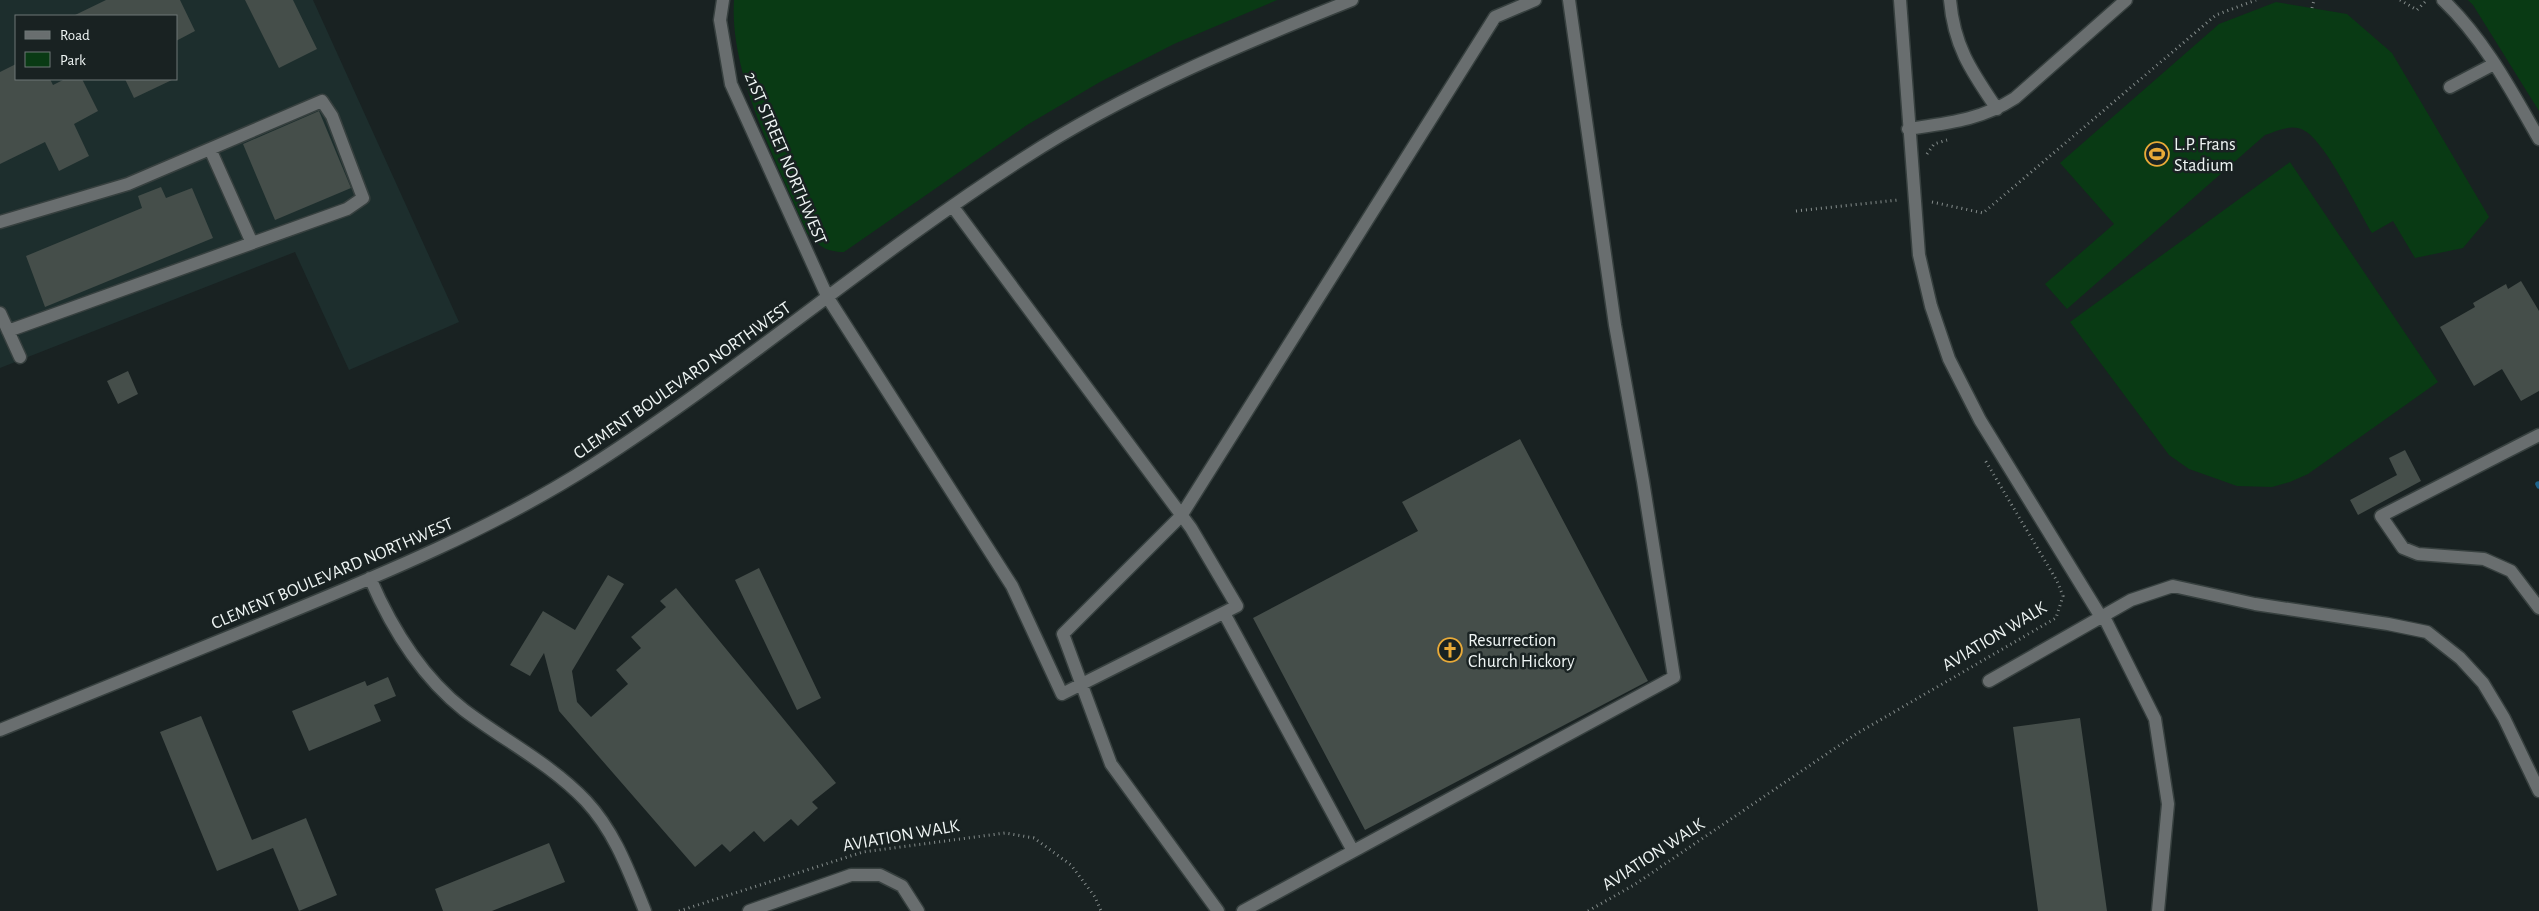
<svg xmlns="http://www.w3.org/2000/svg" width="2539" height="911" font-family="'Alegreya Sans',sans-serif">
<rect width="100%" height="100%" fill="#192222"/>
<!-- built -->
<path fill="#1d2e2d" fill-rule="evenodd" d="M0 0H313L459 322 349 370 295 252 0 368ZM16 16H176V79H16Z"/>
<!-- green -->
<path fill="#093a14" d="M734 0H1277L1174 44 1100 82 1027 125 844 252C826 252 819 246 807 233 778 164 729 75 734 0Z
M2468 0H2539V111L2473 5Z
M2276 2 2347 14 2392 53 2489 217 2463 248 2415 258 2393 221 2372 233C2358 210 2326 143 2305 131 2292 123 2277 131 2265 135L2067 309 2045 284 2114 224 2060 163 2219 24Z
M2290 162 2438 382 2308 474 2290 482 2272 487 2237 486 2189 469 2169 455 2070 322Z"/>
<g fill="none" stroke-linecap="round" stroke-linejoin="round">
<!-- stream -->
<path stroke="#1e628a" stroke-width="5.5" d="M2538 484 2539 486"/>
</g>
<!-- building -->
<path fill="#454e4a" d="M106 0H180L195 31 176 41V16H73Z
M245 0H293L317 49 279 68Z
M16 64V79H50L53 85 65 79H82L98 111 74 124 89 156 59 171 45 142 0 164V72Z
M125 79H174L134 98Z
M319 111 351 188 275 220 243 144Z
M161 187 166 198 192 188 213 238 45 307 26 256 142 208 138 196Z
M2521 281 2539 311V391L2521 401 2502 369 2474 386 2440 327 2475 307 2473 303 2506 284 2508 289Z
M128 371 138 394 118 404 107 381Z
M1520 439 1648 681 1365 830 1253 618 1418 531 1402 502Z
M2405 450 2421 481 2358 515 2350 500 2397 475 2389 458Z
M759 568 821 698 797 710 735 580Z
M608 575 624 584 572 671 577 702 591 717 628 684 616 670 641 648 631 637 666 607 660 601 676 588 836 783 812 802 818 808 798 826 791 819 764 842 754 831 730 852 722 844 695 867 559 711 544 653 530 676 510 665 543 611 575 630Z
M388 677 396 696 374 705 381 721 309 751 292 711 365 681 367 686Z
M201 716 252 840 306 818 337 895 299 911 273 848 217 871 160 732Z
M2080 718 2107 911H2038L2013 727Z
M549 843 565 882 492 911H443L435 889Z"/>
<g fill="none" stroke-linecap="round" stroke-linejoin="round">
<!-- minor casing -->
<g stroke="#37403f" stroke-width="15">
<path id="minor" d="M723 0 720 20 731 84 828 298 1012 586 1062 694 1237 606 1191 528 953 207
M1900 0 1919 255 1931 306 1949 359 1980 420 2101 617
M1950 0C1954 47 1972 72 1997 109
M2443 0C2484 39 2511 90 2539 139
M2450 87 2494 64
M1908 129C1948 123 1981 120 2015 98L2126 0
M210 149 252 243
M0 222 128 184 322 101 332 116 363 198 347 209 8 331
M0 313 20 357
M2539 435 2381 516 2403 548 2418 554 2484 559 2511 571 2539 608
M370 578C391 627 422 677 464 710 505 741 551 764 586 801 615 832 629 872 645 911
M1224 613 1353 851
M2103 615 2155 719 2168 804 2158 911
M1989 681 2131 600 2173 586 2255 604 2388 624 2427 632 2460 658 2483 683 2504 718 2539 791
M0 730C91 693 182 656 273 619 383 574 494 528 594 464 742 369 875 253 1024 158 1126 92 1239 45 1352 0
M749 911 851 875H880L902 886 918 911
M1218 911 1111 764 1063 634 1181 516 1495 17 1535 0
M1243 911 1674 677 1643 481 1615 325 1569 0"/>
</g>
<!-- path -->
<path stroke="#858d8c" stroke-width="3" stroke-dasharray="1 4" stroke-linecap="butt" d="M2400 0 2417 10 2427 0
M2312 8 2314 0
M1927 154 1934 144 1947 140
M1932 202 1983 213 2216 15 2256 0
M1796 211 1898 200V201
M679 911 863 852 1005 833 1034 838 1071 865 1095 897 1101 911
M1588 911 1634 885 1856 734 2056 618 2063 596 2057 581 1985 460"/>
<!-- minor -->
<use href="#minor" stroke="#696e6f" stroke-width="12"/>
</g>
<!-- icons -->
<defs>
<g id="stadium-ring" transform="scale(1.25)"><circle r="9.5" fill="#192222" stroke="#e9aa38" stroke-width="1.5"/><path d="M0-5a6.5 5 0 1 0 0 10a6.5 5 0 1 0 0-10ZM-3.5-1.8h7v3.6h-7Z" fill="#e9aa38"/></g>
<g id="church-ring" transform="scale(1.25)"><circle r="9.5" fill="#192222" stroke="#e9aa38" stroke-width="1.5"/><path d="M-1.2-6h2.4v3.5h3.3v2.4h-3.3V6h-2.4V-.1h-3.3v-2.4h3.3Z" fill="#e9aa38"/></g>
</defs>
<g fill-rule="evenodd">
<use href="#stadium-ring" x="2157" y="154"/>
<use href="#church-ring" x="1450" y="650"/>
</g>
<g text-anchor="middle" stroke-width="5" stroke-linejoin="round" paint-order="stroke">
<!-- poi labels -->
<g font-size="18" fill="#eff5f4" stroke="#192222" text-anchor="start">
<text x="2174" y="150">L.P. Frans<tspan x="2174" dy="21">Stadium</tspan></text>
<text x="1468" y="646">Resurrection<tspan x="1468" dy="21">Church Hickory</tspan></text>
</g>
<!-- street labels -->
<g font-size="18" fill="#eff5f4" stroke="#192222">
<text transform="translate(786 158) rotate(67)" y="6">21ST STREET NORTHWEST</text>
<text transform="translate(682 380) rotate(-35)" y="6">CLEMENT BOULEVARD NORTHWEST</text>
<text transform="translate(332 573) rotate(-23)" y="6">CLEMENT BOULEVARD NORTHWEST</text>
<text transform="translate(1994 636) rotate(-31)" y="6">AVIATION WALK</text>
<text transform="translate(901 835) rotate(-10)" y="6">AVIATION WALK</text>
<text transform="translate(1653 854) rotate(-33)" y="6">AVIATION WALK</text>
</g>
</g>
<!-- legend -->
<rect x="15" y="15" width="162" height="65" fill="#192222" stroke="#6f7676"/>
<rect x="25" y="31" width="25" height="8" fill="#696e6f" stroke="#6f7676"/>
<text x="60" y="40" font-size="15" fill="#eff5f4">Road</text>
<rect x="25" y="52" width="25" height="15" fill="#093a14" stroke="#6f7676"/>
<text x="60" y="65" font-size="15" fill="#eff5f4">Park</text>
</svg>
